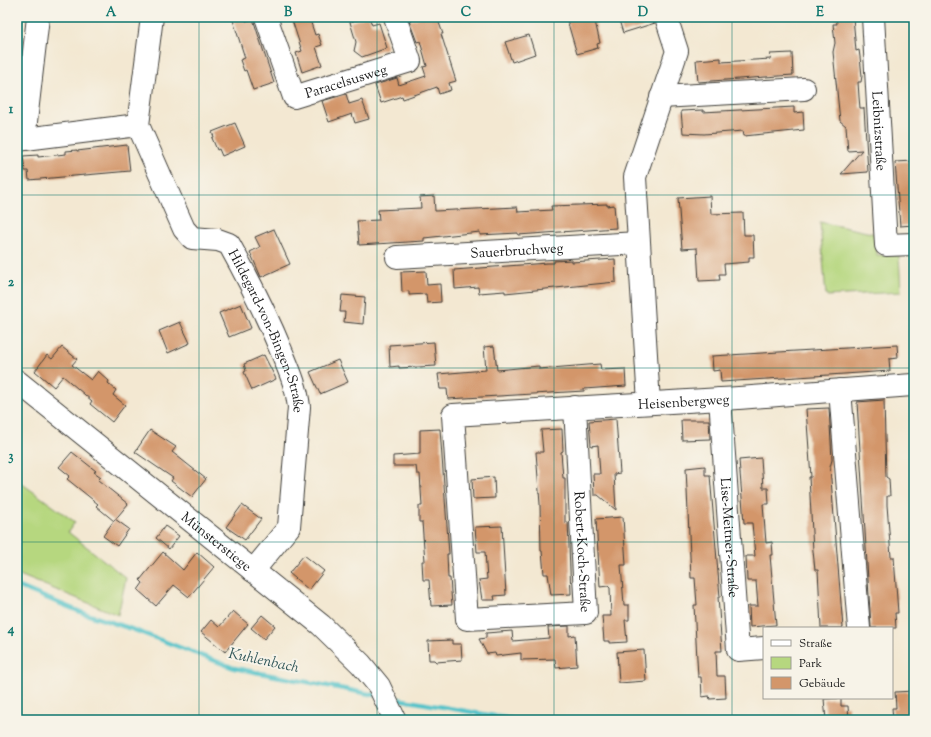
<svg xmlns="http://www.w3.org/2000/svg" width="931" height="737" font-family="'Sorts Mill Goudy',serif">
<rect width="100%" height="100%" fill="#f7f3e8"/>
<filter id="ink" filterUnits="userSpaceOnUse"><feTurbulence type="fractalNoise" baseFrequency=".025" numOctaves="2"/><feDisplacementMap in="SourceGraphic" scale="8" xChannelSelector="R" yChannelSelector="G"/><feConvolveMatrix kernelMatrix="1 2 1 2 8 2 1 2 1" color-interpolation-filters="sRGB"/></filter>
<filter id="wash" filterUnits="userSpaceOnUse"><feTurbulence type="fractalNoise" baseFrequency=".012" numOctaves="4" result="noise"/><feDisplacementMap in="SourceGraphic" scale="16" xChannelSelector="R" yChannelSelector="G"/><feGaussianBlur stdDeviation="0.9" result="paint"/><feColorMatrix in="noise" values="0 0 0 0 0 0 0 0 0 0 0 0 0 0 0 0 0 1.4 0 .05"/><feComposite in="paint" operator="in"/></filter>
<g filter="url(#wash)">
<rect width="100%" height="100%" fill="#f3e8d2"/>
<!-- green -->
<path fill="#b6d77f" stroke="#697a4e" d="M820 222 876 234 877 255H899L901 292 826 296Z
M17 480 75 522 68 532 126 578 118 615 17 574Z"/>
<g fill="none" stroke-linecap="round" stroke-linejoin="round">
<!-- stream -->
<path stroke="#55c3c9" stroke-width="4.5" d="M17 586 83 613 129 628 234 668 375 695
M392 698 517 720"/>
</g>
<g id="blocks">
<!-- building -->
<path fill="#d3966a" d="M232 17H245L246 21 253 19 274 83 253 90 246 70 244 71 240 60 245 58Z
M291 17H309L315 35 318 34 322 45 316 47 322 65 302 72 296 53 302 51Z
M366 17H369L372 25 379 23 387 48 362 57 354 51 356 42 350 22Z
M420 17H437L443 34H441L456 81 449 83 451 90 439 94 437 87 403 99 402 96 381 103 375 85 397 78 399 85 426 76 423 67 427 66 420 41 417 42 409 21Z
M570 17H594L600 43 597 44 598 48 577 54 567 20 571 19Z
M618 17H654L655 23 623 33Z
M836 17H853L856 51 859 50 860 57 862 76 861 82H858L859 97 860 108H864L868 172 841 174 862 150 848 151 846 126 840 121 833 52 835 43 833 24H837Z
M529 35 535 54 512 62 505 42Z
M792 53 793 75 698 82 696 60 721 58V62L771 59 770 54Z
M346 94 349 104 362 100 369 119 355 123 352 114 329 122 322 101Z
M794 107V113L803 112 804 130 744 136 743 131 704 134 683 133 681 111 703 110V112Z
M235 123 245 146 222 156 219 149 217 150 212 138 214 137 212 132Z
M127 145 130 171 29 180 28 171H25L23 156 38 155V157L66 154V151L77 150V151Z
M914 161V225L900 226 895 162Z
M434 196 435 211 517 207 518 212 552 210 551 206 607 204V206L614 205 616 228 518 235V233L480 235V232L424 238V241L359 245 357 221 379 220 378 210 421 208 420 197Z
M710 196 711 214 743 213 744 235H753L754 257H749V262L724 264 725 274H719L720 280 699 281 697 248 682 249 678 198Z
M274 229 290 264 261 277 250 252 260 247 255 237Z
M615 259 616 282 505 293V291L479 293 478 287 455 289 454 270 547 263H554V261L572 260V262Z
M426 271 427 285 440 284 441 302 427 303 426 294 409 295V291L402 292 401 272Z
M342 295 365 297 363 324 344 322 345 312H340Z
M241 304 251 328 229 337 219 313Z
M180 322 190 343 168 353 159 331Z
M434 342 436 366 399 368V366L390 367 389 345Z
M897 345 898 358 889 359 890 371 721 382 720 370 713 371 712 356Z
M494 346 497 370 539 366V369L600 364 601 370 625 369 626 386 584 389V391L448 399 447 389H440L438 374 486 370 484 347Z
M62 347 77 359 72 365 91 380 98 371 109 381 108 383 116 390 113 395 125 405 112 422 90 404 92 401 63 376 54 387 35 371 47 355 52 359Z
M264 355 276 379 252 390 244 372 246 371 244 364Z
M338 360 348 382 320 394 310 372Z
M884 400 886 477 889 479 890 496H887V505L891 557H894L898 613H895L896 628H871L857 402Z
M829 408 832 460 830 467 843 628H821L818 570H815L813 551 809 477H811L806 409Z
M616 419 620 473 614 474 616 510 598 495H594L593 474H600L598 445 591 446 589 421Z
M681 420H709L710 439 682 440Z
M440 429 449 554H447L448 578H450L452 605 431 606 429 580H423L422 561H425L422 522H419V506H422L420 474H417L416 466H393V456L420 454V430Z
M562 429 563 451 561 452 563 478H565V522H568L571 594 551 595 548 574H544L542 551H541L540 504 536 452H543L541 430Z
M150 430 176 447 172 452 206 479 192 497 171 481 173 478 135 452Z
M72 452 96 471 94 472 101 477 98 480 128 504 114 521 96 506 98 504 67 479 70 476 59 467Z
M761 458 763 488H768L769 504H763L766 543 772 542 773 555H770L776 625 750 627 749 606H758L756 581H747L746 556H755L752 523H744L739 460Z
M705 466V475H710L720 597H718L722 651H716L717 676H725L726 698 710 699 709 696 702 697 701 677H698L694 605H697L695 578H691L686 468Z
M494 477 495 498 473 499 472 479Z
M242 505 261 519 245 540 226 527Z
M623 517 626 565H621L624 605H629V620H625L627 642 609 643V641H604L602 616H611L610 588 608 586 600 587 596 519Z
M115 519 129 529 117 546 103 536Z
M165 526 179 536 169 549 156 538Z
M502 526 506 595 494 596 495 600H482L479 580 487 579 485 552H477L475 527Z
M163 552 183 570 197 552 214 567 189 597 174 585 156 606 138 590 143 583 140 580Z
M304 555 324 571 309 590 289 573Z
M233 611 248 624 225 652 201 632 211 620 219 627Z
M262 615 275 626 264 639 251 628Z
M569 626V636L575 635 577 666 556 668 555 659 521 660V653L496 656 495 653 487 654 479 639 486 638V633L512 631 513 641 549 638 548 627Z
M452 640V644H461L462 660 436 662 434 660H429L428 641Z
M644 650 646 681 619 683 617 652Z
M914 691V720H893L892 708H896L895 692Z
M841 698V706H848L849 720H826L824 699Z"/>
</g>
</g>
<g filter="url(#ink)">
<use href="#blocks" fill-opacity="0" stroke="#3c3b37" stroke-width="1"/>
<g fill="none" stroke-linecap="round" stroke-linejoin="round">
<!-- minor casing -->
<g stroke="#3c3b37" stroke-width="24">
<g id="minor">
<path id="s1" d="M266 17 294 97 410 61 395 17"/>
<path id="s2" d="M873 17 886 245 914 244"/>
<path d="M661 97 804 89"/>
<path d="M138 125 152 17"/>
<path d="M24 139 38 17"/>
<path id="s3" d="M17 140 138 125 184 229 192 238 218 240 229 244C249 280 267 316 283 355 290 372 297 388 299 407L289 527 253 571"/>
<path id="s4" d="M397 257 638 243"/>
<path id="s5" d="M17 381 321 625 361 664 379 686 395 720"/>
<path d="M840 390 859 628"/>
<path id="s6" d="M720 399 738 650 764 648"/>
<path d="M649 403 635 177 677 51 666 17"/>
<path id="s7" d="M575 407 586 613 467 619 453 415C542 409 632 405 721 399 785 395 850 389 914 385"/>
</g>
</g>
<!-- minor -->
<use href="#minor" stroke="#fff" stroke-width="22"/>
</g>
</g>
<!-- grid -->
<path fill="none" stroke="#0f766e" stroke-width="1" stroke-opacity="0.55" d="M199 17V720M377 17V720M554 17V720M732 17V720M17 195H914M17 368H914M17 542H914"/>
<g text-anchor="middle" stroke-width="4" stroke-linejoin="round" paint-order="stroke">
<!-- street labels -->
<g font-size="14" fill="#1c1c1c" stroke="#f7f3e8">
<text dy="5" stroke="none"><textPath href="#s1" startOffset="139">Paracelsusweg</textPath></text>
<text dy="5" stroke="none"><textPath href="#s2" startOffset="114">Leibnizstraße</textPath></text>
<text dy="5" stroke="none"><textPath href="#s4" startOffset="120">Sauerbruchweg</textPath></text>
<text dy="5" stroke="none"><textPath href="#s3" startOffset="381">Hildegard-von-Bingen-Straße</textPath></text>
<text dy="5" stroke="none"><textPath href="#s7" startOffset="761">Heisenbergweg</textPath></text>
<text dy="5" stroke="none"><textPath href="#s6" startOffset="139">Lise-Meitner-Straße</textPath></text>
<text dy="5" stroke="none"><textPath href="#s5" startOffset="256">Münsterstiege</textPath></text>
<text dy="5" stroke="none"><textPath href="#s7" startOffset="145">Robert-Koch-Straße</textPath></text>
</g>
<!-- water labels -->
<g font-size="15" font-style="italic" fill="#305659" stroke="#f7f3e8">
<text transform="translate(264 660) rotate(12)" y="5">Kuhlenbach</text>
</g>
</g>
<!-- margin -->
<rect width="931" height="737" fill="none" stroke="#f7f3e8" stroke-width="44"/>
<!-- legend -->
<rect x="763" y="627" width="130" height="72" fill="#f7f3e8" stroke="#9f9d96"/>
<rect x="771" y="640" width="20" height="6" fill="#ffffff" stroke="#9f9d96"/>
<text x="799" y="647" font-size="12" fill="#1c1c1c">Straße</text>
<rect x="771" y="657" width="20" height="12" fill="#b6d77f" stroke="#9f9d96"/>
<text x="799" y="667" font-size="12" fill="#1c1c1c">Park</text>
<rect x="771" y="677" width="20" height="12" fill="#d3966a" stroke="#9f9d96"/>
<text x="799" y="687" font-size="12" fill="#1c1c1c">Gebäude</text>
<rect x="22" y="22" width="887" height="693" fill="none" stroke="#0f766e" stroke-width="1.5"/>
<g font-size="13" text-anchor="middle" font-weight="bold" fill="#0f766e">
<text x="111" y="16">A</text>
<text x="288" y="16">B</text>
<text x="466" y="16">C</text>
<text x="643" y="16">D</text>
<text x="820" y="16">E</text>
<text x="11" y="113">1</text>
<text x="11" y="286">2</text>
<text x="11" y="460">3</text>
<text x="11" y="633">4</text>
</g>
</svg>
